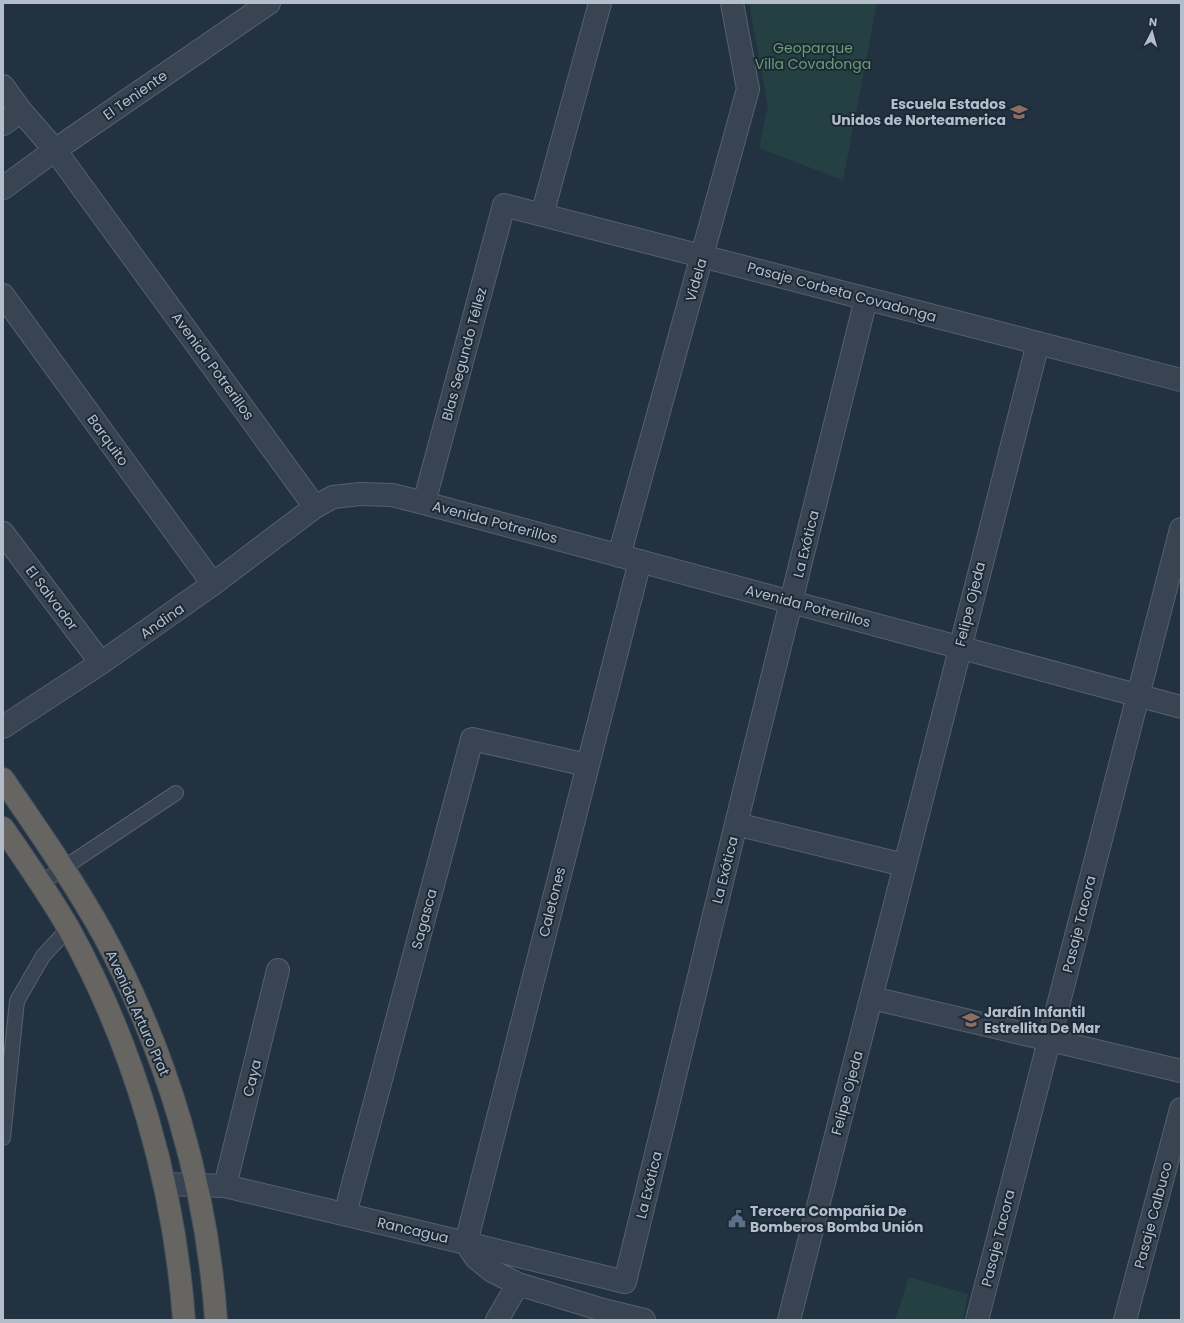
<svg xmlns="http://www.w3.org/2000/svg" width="1184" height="1323" font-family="Poppins,sans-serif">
<rect width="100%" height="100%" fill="#233241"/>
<!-- green -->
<path fill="#254042" d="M749 3H877L843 180 759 148 768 106Z
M909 1277 968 1294 963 1320H895Z"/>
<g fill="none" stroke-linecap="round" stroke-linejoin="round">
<!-- service casing -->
<g stroke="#55616e" stroke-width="16">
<path id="service" d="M41 883 176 793
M3 1138 17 1001 43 956 68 929"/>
</g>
<!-- minor casing -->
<g stroke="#55616e" stroke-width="24">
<path id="minor" d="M3 86 21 111 55 150 315 507
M3 124 21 111
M3 188 55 150 269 3
M542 215 600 3
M3 295 213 584
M424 503 504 205 1181 380
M3 533 101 663
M619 556 748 89 732 3
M3 727 101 663 213 584 315 507 333 497 360 494 392 495 424 503 1181 707
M736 824 904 865
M872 998 1181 1071
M165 1184 225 1186 466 1243 625 1282 736 824 866 299
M225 1186 278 970
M345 1214 472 739 587 765
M466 1243 640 561
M466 1243 476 1258 492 1271 518 1284 603 1310 644 1320
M497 1320 518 1284
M789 1320C873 995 954 668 1038 343
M977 1320 1181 529
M1125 1320 1181 1109"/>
</g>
<!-- trunk casing -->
<g stroke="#424e5b" stroke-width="24">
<path id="trunk" d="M3 779C38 830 73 880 103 934 167 1052 207 1186 216 1320
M3 828C26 861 49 894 69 929 135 1049 174 1183 184 1320"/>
</g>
<!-- service -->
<use href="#service" stroke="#384451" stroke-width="14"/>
<!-- minor -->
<use href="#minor" stroke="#384451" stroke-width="22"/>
<!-- trunk -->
<use href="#trunk" stroke="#666562" stroke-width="22"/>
</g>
<!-- icons -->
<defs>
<g id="school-bare" transform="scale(1.38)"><path d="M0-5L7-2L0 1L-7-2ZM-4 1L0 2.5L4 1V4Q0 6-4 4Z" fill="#8d6e63" stroke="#1c2936" stroke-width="2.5" paint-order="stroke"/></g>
<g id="civic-bare" transform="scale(1.38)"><path d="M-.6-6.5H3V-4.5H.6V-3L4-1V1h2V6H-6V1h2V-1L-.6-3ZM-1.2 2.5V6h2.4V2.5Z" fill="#5c6f8a" stroke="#1c2936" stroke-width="2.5" paint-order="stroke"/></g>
</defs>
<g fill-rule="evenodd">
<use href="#school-bare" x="1019" y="112"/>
<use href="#school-bare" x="971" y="1020"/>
<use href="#civic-bare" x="737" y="1219"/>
</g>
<g text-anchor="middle" stroke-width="4" stroke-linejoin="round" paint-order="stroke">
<!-- park labels -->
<g font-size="14" fill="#699e72" stroke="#1c2936">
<text x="813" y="53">Geoparque<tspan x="813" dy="16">Villa Covadonga</tspan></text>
</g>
<!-- street labels -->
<g font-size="14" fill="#b4becb" stroke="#1c2936">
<text transform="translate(135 95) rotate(-35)" y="5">El Teniente</text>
<text transform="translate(696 280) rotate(-74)" y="5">Videla</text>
<text transform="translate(842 292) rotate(15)" y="5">Pasaje Corbeta Covadonga</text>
<text transform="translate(464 354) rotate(-75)" y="5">Blas Segundo Téllez</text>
<text transform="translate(213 366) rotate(54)" y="5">Avenida Potrerillos</text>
<text transform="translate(108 440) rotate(54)" y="5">Barquito</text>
<text transform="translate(495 522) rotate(15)" y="5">Avenida Potrerillos</text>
<text transform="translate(806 544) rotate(-76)" y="5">La Exótica</text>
<text transform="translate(52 598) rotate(53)" y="5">El Salvador</text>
<text transform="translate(970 604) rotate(-76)" y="5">Felipe Ojeda</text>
<text transform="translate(808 606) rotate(15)" y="5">Avenida Potrerillos</text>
<text transform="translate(162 621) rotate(-35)" y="5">Andina</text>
<text transform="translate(725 870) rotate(-76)" y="5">La Exótica</text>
<text transform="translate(552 902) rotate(-76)" y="5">Caletones</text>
<text transform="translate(424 919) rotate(-75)" y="5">Sagasca</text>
<text transform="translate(1079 924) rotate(-76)" y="5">Pasaje Tacora</text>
<text transform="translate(138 1013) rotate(66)" y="5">Avenida Arturo Prat</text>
<text transform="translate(252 1078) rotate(-76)" y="5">Caya</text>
<text transform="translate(847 1093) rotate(-75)" y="5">Felipe Ojeda</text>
<text transform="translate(649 1185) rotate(-76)" y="5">La Exótica</text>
<text transform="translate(1153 1215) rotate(-75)" y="5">Pasaje Calbuco</text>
<text transform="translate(413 1230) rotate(13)" y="5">Rancagua</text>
<text transform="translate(998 1238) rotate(-76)" y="5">Pasaje Tacora</text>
</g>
<!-- poi labels -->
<g font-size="14" font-weight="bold" fill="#b4becb" stroke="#1c2936" text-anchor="start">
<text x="1006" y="109" text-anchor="end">Escuela Estados<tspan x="1006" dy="16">Unidos de Norteamerica</tspan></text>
<text x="984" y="1017">Jardín Infantil<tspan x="984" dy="16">Estrellita De Mar</tspan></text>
<text x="750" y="1216">Tercera Compañia De<tspan x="750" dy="16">Bomberos Bomba Unión</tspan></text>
</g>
</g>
<!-- border -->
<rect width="1184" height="1323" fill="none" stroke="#b4becb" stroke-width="8"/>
<!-- north arrow -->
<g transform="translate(1152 32) rotate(6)" stroke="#1c2936" stroke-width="3" paint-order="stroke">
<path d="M0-3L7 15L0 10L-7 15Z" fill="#b4becb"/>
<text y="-6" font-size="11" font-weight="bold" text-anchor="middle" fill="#b4becb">N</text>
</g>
</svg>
